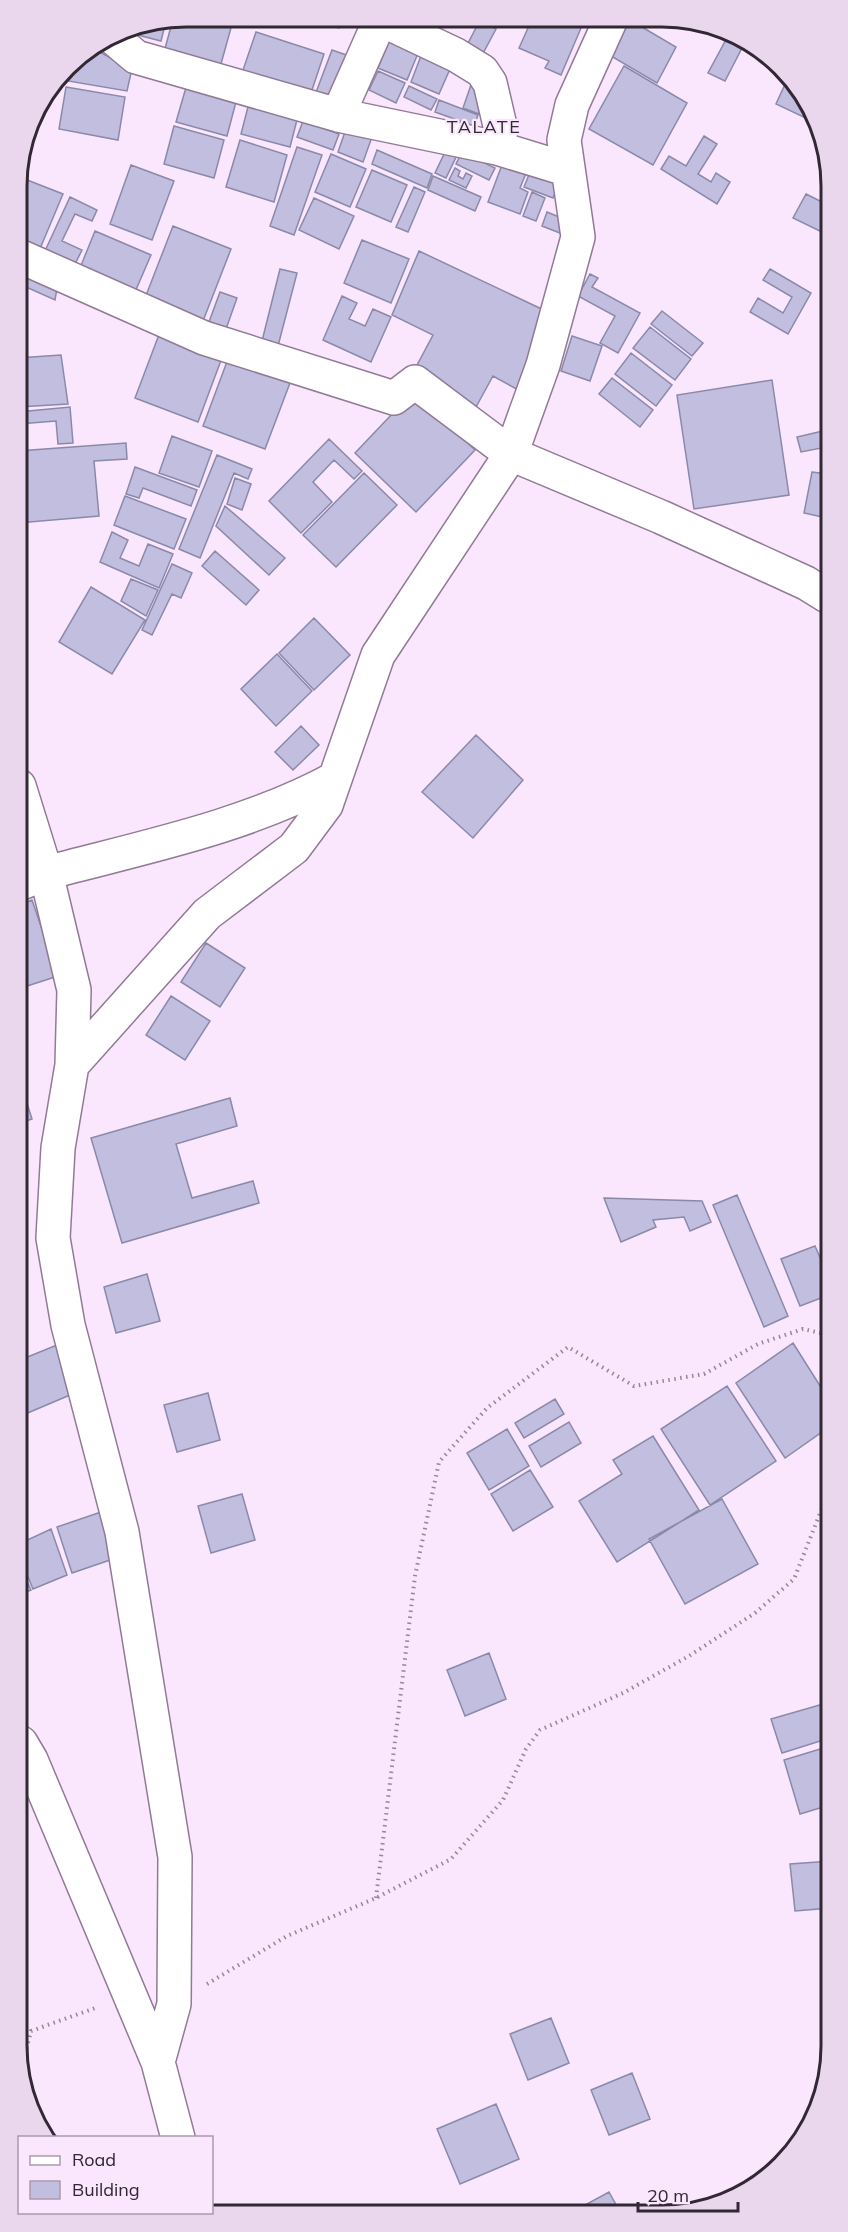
<svg xmlns="http://www.w3.org/2000/svg" width="848" height="2232" font-family="Mulish,sans-serif">
<rect width="100%" height="100%" fill="#fae6fd"/>
<!-- building -->
<path fill="#c1bee0" stroke="#8b89a9" stroke-width="1.5" d="M186 16 234 17 219 71 163 56 173 19Z
M324 17H342L339 28 322 22Z
M489 18H503L499 25Z
M532 19H560L581 28 561 75 545 68 549 61 519 48Z
M480 20 496 29 480 59 464 51Z
M630 20 676 47 657 83 611 56Z
M166 21 161 41 126 32 127 28Z
M256 32 324 54 309 99 241 76Z
M392 34 421 46 407 80 378 68Z
M728 36 744 44 725 81 708 73Z
M92 48 132 69 127 91 68 81 71 62Z
M424 48 454 60 439 94 411 82Z
M332 50 355 58 337 103 315 95Z
M624 66 687 103 653 165 589 129Z
M378 71 405 83 396 103 369 90Z
M787 80 814 122 776 104Z
M472 82 487 87 479 114 463 108Z
M187 84 237 98 227 136 176 122Z
M409 86 437 99 431 110 404 97Z
M66 87 125 97 118 140 59 129Z
M439 100 478 115 474 126 435 112Z
M249 103 298 116 290 147 241 134Z
M303 121 339 134 333 150 297 137Z
M174 126 224 140 214 178 164 164Z
M347 126 372 137 363 162 338 152Z
M704 136 717 144 698 174 711 182 716 173 730 182 717 204 661 169 669 156 686 166Z
M240 140 287 155 274 202 226 187Z
M448 146 459 151 446 178 435 173Z
M297 147 322 155 294 235 270 226Z
M377 150 432 174 427 188 372 164Z
M462 152 495 168 489 180 456 164Z
M331 154 366 169 350 207 315 192Z
M505 157 529 166 520 188 528 192 520 214 488 202Z
M131 165 174 181 152 240 110 224Z
M532 167 561 179 553 198 524 187Z
M455 168 460 171 458 176 463 179 466 173 472 176 466 188 449 180Z
M372 170 407 185 391 222 356 207Z
M17 176 63 194 39 251 17 242Z
M433 176 481 197 475 211 428 190Z
M414 187 425 192 408 232 396 227Z
M532 192 545 198 536 221 523 216Z
M806 194 826 204V234L793 218Z
M70 197 97 210 92 221 75 214 62 241 82 250 74 266 44 253Z
M314 198 354 216 339 249 299 230Z
M547 212 571 222 565 235 542 226Z
M173 226 231 249 203 321 145 298Z
M95 231 151 255 135 292 80 268Z
M362 240 409 259 391 303 344 283Z
M419 251 548 312 520 391 493 376 476 407 416 367 433 335 392 315Z
M17 264 58 282 55 300 17 283Z
M280 269 297 273 278 346 262 341Z
M770 269 811 293 788 334 750 312 758 298 783 313 792 297 763 280Z
M590 274 598 278 592 287 640 313 618 353 600 343 615 316 578 296Z
M220 292 237 298 226 329 209 322Z
M342 296 357 303 349 319 365 326 373 309 391 317 371 362 323 340Z
M662 311 703 343 692 356 651 324Z
M650 327 691 359 675 380 633 348Z
M160 332 223 355 198 422 135 398Z
M572 336 602 346 590 381 561 371Z
M631 353 672 385 656 406 615 374Z
M61 355 68 404 18 407 17 358Z
M228 359 290 383 265 449 203 426Z
M612 378 653 410 640 427 599 394Z
M772 380 789 495 694 509 677 395Z
M413 392 475 450 416 512 355 453Z
M70 407 73 443 58 444 56 421 18 424 20 447H18V412Z
M827 430V447L801 452 797 437Z
M172 436 212 451 199 487 159 473Z
M329 439 362 471 354 479 334 460 313 482 332 502 301 533 269 501Z
M126 443 127 459 94 461 99 516 18 523V451Z
M217 455 252 469 248 479 234 473 200 558 179 549Z
M135 467 197 490 191 506 143 488 139 498 126 494Z
M812 472 827 474V518L804 513Z
M364 473 397 505 336 567 303 535Z
M235 478 251 484 242 510 227 504Z
M125 496 186 519 174 549 114 525Z
M225 506 285 558 269 575 216 526Z
M112 532 128 540 120 558 139 566 148 544 173 554 159 588 100 562Z
M215 551 259 590 246 605 202 566Z
M172 564 192 573 181 598 172 594 152 635 142 630Z
M131 579 158 590 146 616 121 601Z
M91 587 145 620 112 674 59 642Z
M314 618 350 655 314 690 279 653Z
M277 654 312 691 276 726 241 689Z
M301 726 319 745 293 770 275 752Z
M476 735 523 780 473 838 422 792Z
M32 900 58 976 24 987 19 974V905Z
M206 943 245 968 220 1007 181 982Z
M171 996 210 1021 185 1060 146 1035Z
M19 1078 32 1119 20 1123Z
M230 1098 237 1126 176 1144 192 1198 253 1181 259 1203 122 1243 91 1138Z
M737 1195 788 1316 764 1327 713 1205Z
M604 1198 702 1201 711 1222 690 1231 684 1217 653 1220 656 1227 621 1242Z
M815 1246 822 1262 829 1259V1295L800 1306 781 1259Z
M147 1274 160 1321 116 1333 104 1287Z
M793 1343 829 1400V1427L785 1458 736 1383Z
M57 1345 77 1392 23 1415 20 1409V1360Z
M727 1386 776 1461 710 1505 661 1429Z
M208 1393 220 1440 177 1452 164 1405Z
M555 1399 564 1414 524 1438 515 1423Z
M569 1422 581 1443 541 1467 529 1446Z
M507 1429 529 1466 489 1490 467 1453Z
M653 1436 699 1510 617 1562 579 1501 622 1474 613 1460Z
M530 1470 553 1507 513 1531 491 1494Z
M242 1494 255 1540 211 1553 198 1506Z
M722 1499 758 1564 685 1604 649 1539Z
M104 1511 119 1557 72 1573 57 1527Z
M51 1529 67 1575 33 1589 21 1560V1543Z
M21 1568 31 1590 21 1594Z
M489 1653 506 1699 465 1716 447 1670Z
M830 1702V1738L782 1753 771 1719Z
M830 1746V1805L800 1814 784 1760Z
M831 1861V1908L795 1911 790 1864Z
M551 2018 569 2063 528 2080 510 2034Z
M632 2073 650 2119 609 2135 591 2090Z
M496 2104 519 2159 460 2184 437 2129Z
M609 2192 619 2210H576Z"/>
<g fill="none" stroke-linecap="round" stroke-linejoin="round">
<!-- minor casing -->
<g stroke="#917a95" stroke-width="36">
<path id="minor" d="M380 19 456 55 482 71 490 83 501 130 497 148
M111 36 136 57 338 115 497 148 566 169
M338 115 381 18
M17 255 204 338 394 398 415 382 511 454 543 365 578 237 564 140 572 105 611 19
M19 786 46 873C144 847 245 827 334 779
M19 884 46 873 74 990 72 1065 58 1148 53 1238 68 1325 122 1532 175 1857 174 2004 158 2062
M72 1065 207 914 294 848 326 805 378 655 511 454 661 517 806 583 827 596
M21 1743 31 1760 158 2062 178 2138"/>
</g>
<!-- path -->
<path stroke="#958798" stroke-width="4" stroke-dasharray="1.5 4.5" stroke-linecap="butt" d="M376 1898 415 1576 439 1462 487 1408 568 1347 634 1386 704 1374 758 1344 803 1329 829 1335
M207 1984 287 1936 376 1898 451 1859 503 1800 526 1749 540 1730 623 1693 689 1656 755 1613 794 1579 830 1488
M22 2066 31 2031 98 2007"/>
<!-- minor -->
<use href="#minor" stroke="#fff" stroke-width="33"/>
</g>
<g text-anchor="middle" stroke-width="4.5" stroke-linejoin="round" paint-order="stroke">
<!-- quarter labels -->
<g font-size="18" letter-spacing="1.5" fill="#312833" stroke="#fae6fd">
<text x="484" y="133">TALATE</text>
</g>
</g>
<!-- crop -->
<path d="M0 0H848V2232H0ZM186 27H662A159 159 0 0 1 821 186V2046A159 159 0 0 1 662 2205H186A159 159 0 0 1 27 2046V186A159 159 0 0 1 186 27Z" fill="#ead7ed" fill-rule="evenodd"/>
<path fill="none" stroke="#312833" stroke-width="3" d="M186 27H662A159 159 0 0 1 821 186V2046A159 159 0 0 1 662 2205H186A159 159 0 0 1 27 2046V186A159 159 0 0 1 186 27Z"/>
<!-- legend -->
<rect x="18" y="2136" width="195" height="78" fill="#fae6fd" stroke="#aa9aac" stroke-width="1.5"/>
<rect x="30" y="2156" width="30" height="9" fill="#ffffff" stroke="#aa9aac" stroke-width="1.5"/>
<text x="72" y="2166" font-size="18" fill="#312833">Road</text>
<rect x="30" y="2181" width="30" height="18" fill="#c1bee0" stroke="#aa9aac" stroke-width="1.5"/>
<text x="72" y="2196" font-size="18" fill="#312833">Building</text>
<!-- scale -->
<path d="M638 2202v9h100v-9" fill="none" stroke="#312833" stroke-width="3"/>
<text x="647" y="2202" font-size="18" fill="#312833" stroke="#fae6fd" stroke-width="4.5" paint-order="stroke">20 m</text>
</svg>
